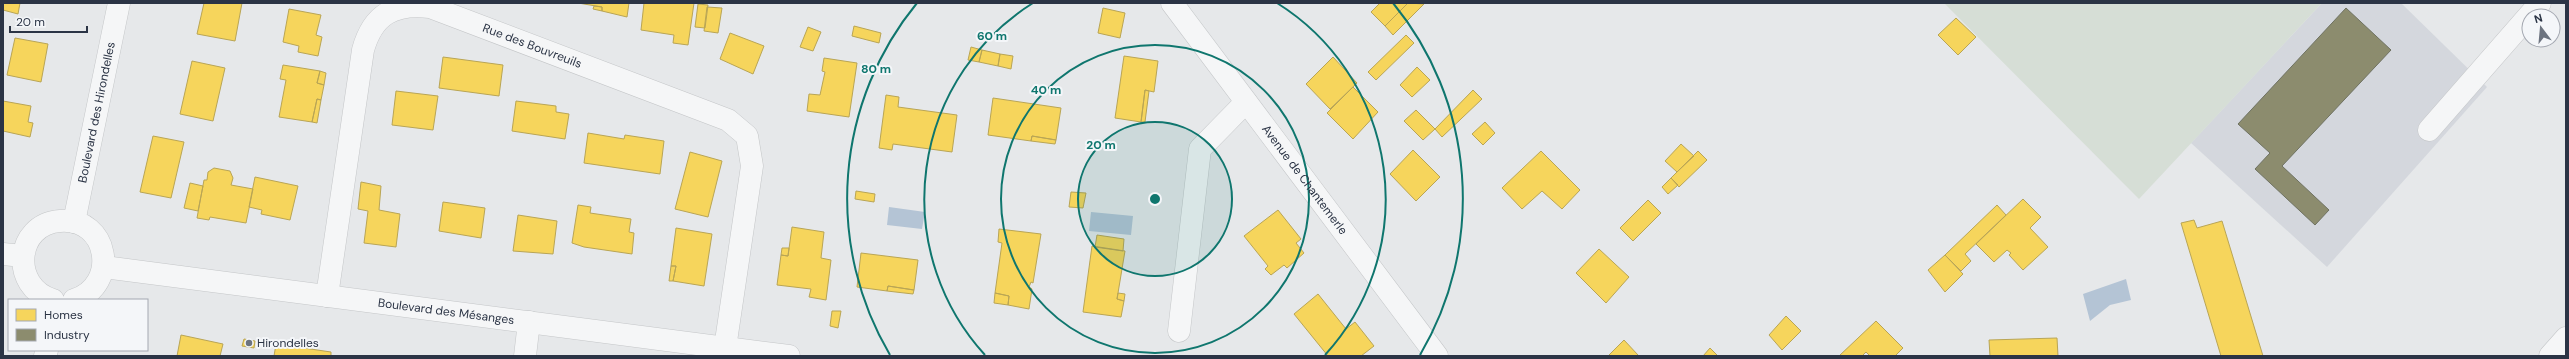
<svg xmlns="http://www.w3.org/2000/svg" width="2569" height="359" font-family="'DM Sans',sans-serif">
<rect width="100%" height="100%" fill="#e6e8ea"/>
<!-- built -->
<path fill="#d4d7dd" d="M2322 3H2401L2487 87 2327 267 2191 143Z"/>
<!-- green -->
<path fill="#d6ded6" d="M1944 3H2322L2139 199Z"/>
<!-- water -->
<path fill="#b4c4d5" d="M889 207 925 212 922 229 887 225Z
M1091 212 1133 216 1131 235 1089 231Z
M2126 279 2131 300 2110 305 2090 321 2083 294Z"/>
<!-- homes -->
<path fill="#f6d55c" stroke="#b9a555" d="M3 3H20L18 14 3 10Z
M204 3H242L235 41 197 34Z
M578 3H629L627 17 602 11V7Z
M644 3H694L688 45 673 43 674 35 641 30Z
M1380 3H1408L1385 26 1371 12Z
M1408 3 1424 4 1393 35 1385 26Z
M698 4 708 5 705 28 695 27Z
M594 6 602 7V11L593 9Z
M707 7 722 8 718 33 704 31Z
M1103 8 1125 13 1120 38 1098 33Z
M289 9 321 15 316 35 322 37 318 56 298 52 299 46 283 42Z
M1956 18 1976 37 1958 55 1938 35Z
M854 26 881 33 879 43 852 36Z
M808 27 821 32 813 51 800 47Z
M730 33 764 46 753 74 720 59Z
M1406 35 1414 43 1376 80 1368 72Z
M15 38 48 44 41 82 7 75Z
M971 47 982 50 979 62 968 60Z
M982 50 1000 54 998 66 979 62Z
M1000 54 1013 56 1011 69 998 66Z
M1124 56 1158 61 1154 92 1145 90 1141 122 1115 118Z
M443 57 503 65 499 96 439 88Z
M1333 57 1357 83 1330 109 1306 84Z
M824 58 857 63 849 117 807 111 809 94 820 95 825 72 822 71Z
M192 61 225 68 213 121 180 114Z
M283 65 320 71 317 83 324 85 321 100 317 99 312 122 279 117 286 80 280 79Z
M1417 67 1430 80 1412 97 1400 85Z
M320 71 326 73 324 85 317 83Z
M1353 87 1378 112 1353 139 1327 113Z
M1145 90 1149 91 1145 122H1141Z
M1473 90 1482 99 1442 137 1435 129Z
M396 91 438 96 433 130 392 125Z
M886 95 899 97 898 107 957 115 952 152 893 144 892 150 879 148Z
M993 98 1061 108 1056 140 1032 136 1031 141 988 135Z
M317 99 321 100 317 123 312 122Z
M3 101 31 106 28 122 33 123 30 137 3 131Z
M516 101 556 106V112L569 114 565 139 512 131Z
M1416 110 1435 129 1423 140 1404 121Z
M1485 122 1495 133 1483 145 1472 134Z
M588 133 624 139 625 135 664 141 660 174 584 163Z
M153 136 184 142 171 198 140 192Z
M1032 136 1056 140 1055 144 1031 141Z
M1681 144 1694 156 1677 172 1665 161Z
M1413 150 1440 177 1416 201 1390 174Z
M1541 151 1580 190 1562 209 1542 191 1522 209 1502 188Z
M1698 151 1707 160 1679 187 1671 178Z
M690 152 722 161 708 217 675 209Z
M214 168 230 171 233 178 231 185 253 189 246 223 210 217 209 220 197 218 204 180H207L208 172Z
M255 177 298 186 290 220 261 214 262 210 249 207Z
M1671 178 1678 185 1668 194 1662 187Z
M361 182 381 186 379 210 400 214 396 247 364 243 368 211 358 209Z
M190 183 203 186 198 211 184 208Z
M856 191 875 194 874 202 855 199Z
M1071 192 1086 193 1083 208 1069 207Z
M2023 199 2041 217 2030 228 2048 247 2023 270 2009 255 2011 253 2007 250 1994 262 1976 244Z
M1648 200 1661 213 1633 241 1620 228Z
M443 202 485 208 481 238 439 231Z
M578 205 591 207 590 213 631 219 629 232 634 233 632 254 584 247 572 243Z
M1997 205 2006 215 1965 254 1971 261 1961 271 1945 255Z
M1278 210 1301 239 1296 243 1304 253 1287 268 1284 265 1271 275 1265 269 1268 266 1244 236Z
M518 215 557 221 553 254 513 251Z
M2194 220 2197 228 2222 221 2263 356H2221L2181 223Z
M792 227 824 232 821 258 831 260 826 300 809 297 811 289 777 285 781 255 788 256Z
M676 228 712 234 704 286 673 281 676 266H671Z
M999 229 1041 234 1033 283 1031 282 1029 287 1032 289 1029 309 1008 305 1009 296 995 293 1002 243 998 242Z
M1097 235 1124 239 1123 251 1095 247Z
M1092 246 1125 251 1117 299 1124 301 1121 317 1083 312Z
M782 248H789L788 256 781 255Z
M1599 249 1629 277 1606 303 1576 273Z
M861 253 918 260 914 290 888 286 887 291 857 287Z
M1945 255 1963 274 1945 292 1928 270Z
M671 266H676L673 281H669Z
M888 286 914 290 913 294 887 291Z
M995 293 1009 296 1008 305 994 303Z
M1118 293 1125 294 1124 301 1117 299Z
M1318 294 1346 329 1355 322 1374 346 1361 356H1328L1294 314Z
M832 311H841L838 328 830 326Z
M1786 316 1801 331 1782 350 1769 335Z
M1876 321 1903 348 1895 356H1870L1866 352 1862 356H1839Z
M181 335 223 344 220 356H177Z
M2057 338 2058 356H1990L1989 340Z
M244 339 255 341 254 348 242 346Z
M1624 340 1638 355 1637 356H1608Z
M276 344 331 352V356H274Z
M1710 348 1718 356H1703Z"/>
<!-- industry -->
<path fill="#8c8c6e" stroke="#6f7262" d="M2346 8 2391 50 2282 166 2329 210 2315 225 2255 169 2270 153 2238 124Z"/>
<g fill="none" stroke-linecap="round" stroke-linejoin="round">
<!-- minor casing -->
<g stroke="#c4c6c8" stroke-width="23">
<g id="minor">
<path id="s1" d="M1172 3 1437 356"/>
<path d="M2429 130 2540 3"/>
<path id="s2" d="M74 222 119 3"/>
<path d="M3 254 23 256"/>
<path id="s3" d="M104 267 789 356"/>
<path id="s4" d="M327 296 363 50C373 14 394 3 430 7L728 120 747 136 752 166 725 348"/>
<path d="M53 300C10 287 15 224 60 221 109 217 120 285 74 300"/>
<path d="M1179 331 1200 149 1246 102"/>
<path d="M45 356 47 350"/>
<path d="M525 356 529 322"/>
<path d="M2550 356 2566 338"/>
</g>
</g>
<!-- minor -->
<use href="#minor" stroke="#f5f6f7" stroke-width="22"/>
</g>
<!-- distance rings -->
<circle cx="1155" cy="199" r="77" fill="#0f766e" fill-opacity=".12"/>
<g fill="none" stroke="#0f766e" stroke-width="2">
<circle cx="1155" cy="199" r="77"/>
<circle cx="1155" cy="199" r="154"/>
<path d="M985 355A231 231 0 0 1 1033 3M1277 3A231 231 0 0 1 1325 355"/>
<path d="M890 355A308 308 0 0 1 917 3M1393 3A308 308 0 0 1 1420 355"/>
</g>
<!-- markers -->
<circle fill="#6c737f" stroke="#f4f6f9" stroke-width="1.5" cx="249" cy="343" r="4"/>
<g text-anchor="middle" stroke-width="4" stroke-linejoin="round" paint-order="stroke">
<!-- street labels -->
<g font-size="12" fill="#2b3445" stroke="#f4f6f9">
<text dy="4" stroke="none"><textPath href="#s4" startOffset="447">Rue des Bouvreuils</textPath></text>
<text dy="4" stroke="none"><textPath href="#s2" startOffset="112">Boulevard des Hirondelles</textPath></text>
<text dy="4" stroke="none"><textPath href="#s1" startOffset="221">Avenue de Chantemerle</textPath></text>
<text dy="4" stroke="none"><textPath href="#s3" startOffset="345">Boulevard des Mésanges</textPath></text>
</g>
<!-- poi labels -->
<g font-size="12" fill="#2b3445" stroke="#f4f6f9" text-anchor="start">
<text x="257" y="347">Hirondelles</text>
</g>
</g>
<circle cx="1155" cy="199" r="6" fill="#0f766e" stroke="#f4f6f9" stroke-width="2"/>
<g font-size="12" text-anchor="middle" font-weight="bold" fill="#0f766e" stroke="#f4f6f9" stroke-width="4" stroke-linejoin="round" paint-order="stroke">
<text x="992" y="40">60 m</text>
<text x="876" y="73">80 m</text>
<text x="1046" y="94">40 m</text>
<text x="1101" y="149">20 m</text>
</g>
<!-- border -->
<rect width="2569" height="359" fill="none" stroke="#2b3445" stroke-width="8"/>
<!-- legend -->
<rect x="8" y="299" width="140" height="52" fill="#f4f6f9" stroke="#a4a8b1"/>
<rect x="16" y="309" width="20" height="12" fill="#f6d55c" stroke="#a4a8b1"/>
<text x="44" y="319" font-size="12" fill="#2b3445">Homes</text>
<rect x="16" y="329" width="20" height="12" fill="#8c8c6e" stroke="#a4a8b1"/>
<text x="44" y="339" font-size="12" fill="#2b3445">Industry</text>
<!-- north arrow -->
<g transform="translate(2541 28) rotate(344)"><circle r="19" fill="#f4f6f9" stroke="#a4a8b1"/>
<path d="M0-3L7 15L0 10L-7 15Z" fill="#6c737f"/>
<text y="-6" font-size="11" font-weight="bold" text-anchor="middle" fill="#2b3445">N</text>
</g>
<!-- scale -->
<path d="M10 26v6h77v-6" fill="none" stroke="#2b3445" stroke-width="2"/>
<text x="16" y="26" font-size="12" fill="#2b3445" stroke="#f4f6f9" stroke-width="3" paint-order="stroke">20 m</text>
</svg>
